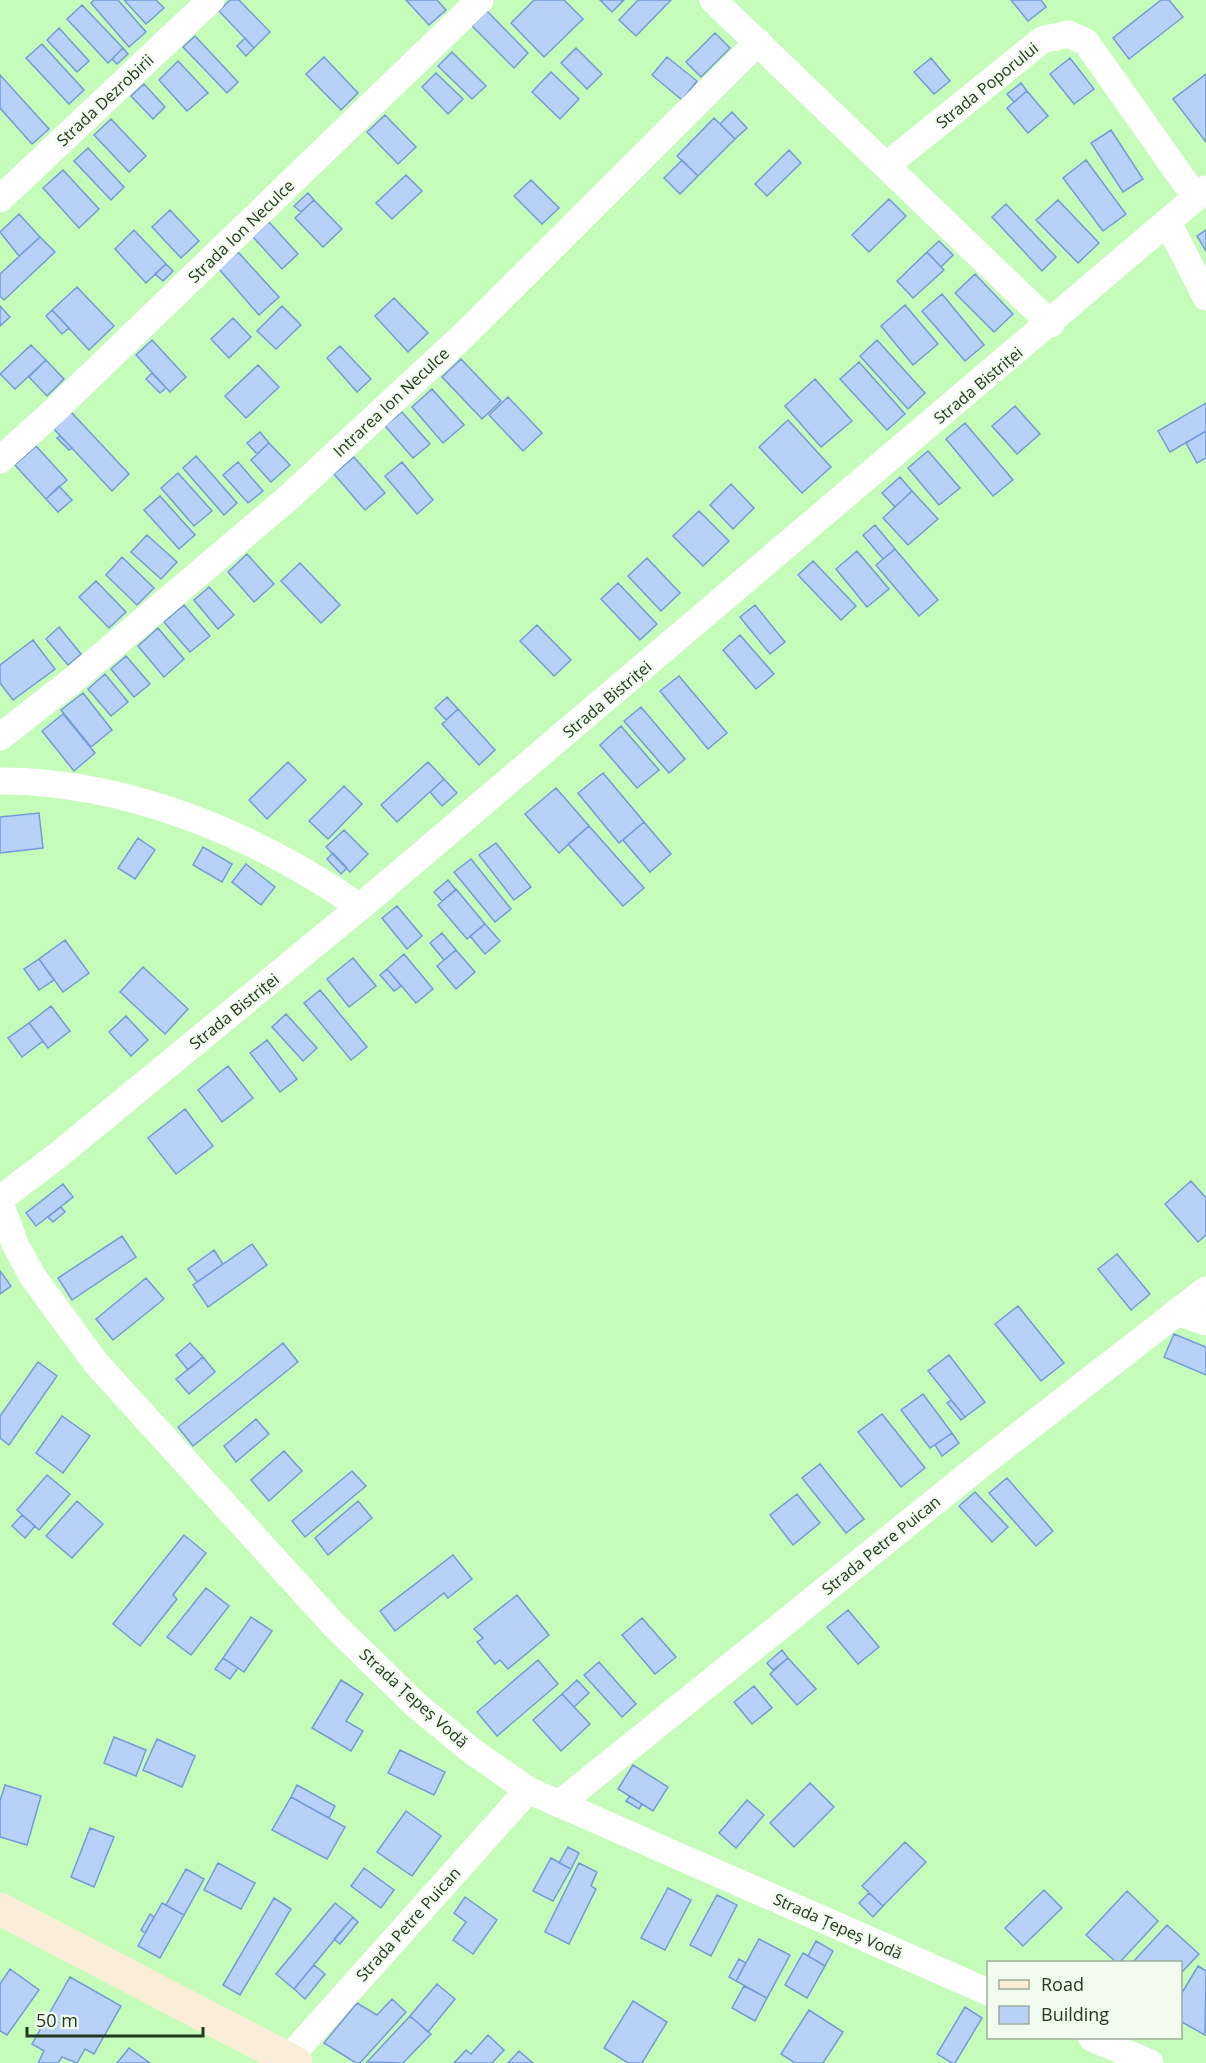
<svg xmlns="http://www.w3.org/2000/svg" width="1206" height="2063" font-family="'Open Sans',sans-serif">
<rect width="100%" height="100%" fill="#c6fcba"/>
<!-- building -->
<path fill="#b8d1f9" stroke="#739ad9" stroke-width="1.5" d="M94 0H118L146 32 129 47 91 3Z
M124 0H156L164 8 146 24Z
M230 0H239L270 32 254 48 219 11Z
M406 0H437L446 10 429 25Z
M534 0H564L583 19 544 57 511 23Z
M600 0H624L612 12Z
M638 0H671L636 36 619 20Z
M1011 0H1041L1046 7 1028 21Z
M1161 0H1169L1183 17 1129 59 1113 38Z
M82 5 123 48 108 63 67 19Z
M487 11 528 53 514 68 472 26Z
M59 28 89 61 77 72 47 40Z
M715 33 730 48 701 77 686 62Z
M195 36 238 82 227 93 183 47Z
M245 38 254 48 246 56 237 46Z
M42 44 84 90 69 104 26 58Z
M123 48 128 54 117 64 112 59Z
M576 48 602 74 587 89 561 63Z
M452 52 486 86 472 99 438 66Z
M324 57 358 93 341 110 306 74Z
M667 57 697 81 682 100 652 75Z
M931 58 950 81 934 94 914 72Z
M1070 58 1094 89 1074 104 1050 74Z
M178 61 208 93 187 111 159 80Z
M551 72 579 99 560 119 532 92Z
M436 73 463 99 448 114 422 87Z
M1206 74V142L1173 99Z
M0 75 49 129 32 144 0 108Z
M1021 83 1027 91 1014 102 1007 94Z
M144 84 165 107 153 119 131 96Z
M1027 91 1048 116 1028 133 1007 108Z
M732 112 747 128 735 139 720 124Z
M385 115 416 147 398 164 367 132Z
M714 118 735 139 698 176 677 156Z
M111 119 146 156 129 172 94 135Z
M1111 130 1143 179 1123 192 1091 143Z
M88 148 124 187 111 200 74 161Z
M789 150 801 163 767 196 755 184Z
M682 160 698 176 680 194 664 178Z
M1086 160 1126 214 1103 231 1063 178Z
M63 170 99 209 79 228 43 188Z
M406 175 422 191 392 219 376 203Z
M531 180 559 208 542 224 514 196Z
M308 193 314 200 301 212 294 206Z
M889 199 906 216 869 252 852 235Z
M314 200 342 229 323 247 295 218Z
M1058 200 1099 243 1078 263 1036 220Z
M1006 204 1056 257 1042 271 992 217Z
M170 210 199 241 181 258 152 227Z
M19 214 40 237 19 256 0 232Z
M269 222 298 254 282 269 253 237Z
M134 230 166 264 146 283 115 249Z
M1206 230V251L1197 236Z
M40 237 55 252 4 300 0 296V274Z
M939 241 953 255 941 267 927 252Z
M238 252 279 297 259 315 219 269Z
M927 252 944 270 913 298 897 281Z
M166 264 173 271 163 281 155 274Z
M975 274 1013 314 994 332 955 293Z
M77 287 114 326 89 350 52 310Z
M942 294 984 345 965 361 922 311Z
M394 298 428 333 408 352 375 316Z
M905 305 938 344 913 365 881 326Z
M0 306 10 317 0 326Z
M282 306 301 325 276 349 257 331Z
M52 310 69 328 62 334 46 316Z
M233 318 251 337 229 358 211 339Z
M152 340 186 377 170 392 136 355Z
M877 340 925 393 908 409 860 356Z
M31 345 46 360 15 389 0 374Z
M340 346 371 379 357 392 327 358Z
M461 359 501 401 482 419 442 377Z
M46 360 64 379 47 396 29 377Z
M859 362 905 414 887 430 840 379Z
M258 365 279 387 246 418 225 396Z
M152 373 166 388 160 393 146 379Z
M815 379 852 421 821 447 785 406Z
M432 389 464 425 443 443 412 407Z
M508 397 542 433 523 451 489 415Z
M1206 403V431L1170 452 1158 431Z
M1015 406 1040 434 1017 454 992 426Z
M71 412 129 474 112 491 54 429Z
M402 412 430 444 413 458 385 426Z
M788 420 831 467 802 493 759 447Z
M965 423 1013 480 993 496 946 439Z
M1206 431V458L1197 463 1186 443Z
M260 432 269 443 257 454 247 443Z
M60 436 72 448 69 450 57 438Z
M269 443 290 465 271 482 251 460Z
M36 446 67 480 46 499 15 465Z
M928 451 960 488 939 505 908 468Z
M196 456 237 503 224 515 183 468Z
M354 457 385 493 365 510 334 474Z
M238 462 263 491 248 503 223 475Z
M402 462 433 500 417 514 385 476Z
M178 473 212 511 194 526 161 488Z
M900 477 912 491 895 507 882 493Z
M731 484 754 508 733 529 710 505Z
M59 486 72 500 58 512 46 499Z
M912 491 938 519 908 545 883 518Z
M160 496 195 535 179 549 144 510Z
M699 511 729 541 703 566 673 536Z
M875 525 895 549 883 559 863 535Z
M147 535 177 562 161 579 131 552Z
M895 549 938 600 919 616 876 565Z
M857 551 889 589 867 607 836 569Z
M247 554 274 584 254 602 228 572Z
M122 557 154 588 137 605 106 575Z
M647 558 680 593 661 611 628 576Z
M813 561 856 606 841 620 798 575Z
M300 563 340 605 321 623 281 581Z
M96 581 126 612 109 628 79 597Z
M618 583 657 624 640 640 601 599Z
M209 587 234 615 218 629 194 600Z
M184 605 210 636 190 652 164 622Z
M755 605 785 642 770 654 740 617Z
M537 625 571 660 554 676 520 641Z
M59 627 81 654 68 665 46 639Z
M158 628 184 659 164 677 138 646Z
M740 635 774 674 756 689 723 650Z
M33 640 55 669 13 700 0 683V665Z
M126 656 150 684 134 697 111 669Z
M105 674 128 702 111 716 88 689Z
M679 676 727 733 708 749 660 691Z
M83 693 112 730 91 747 61 710Z
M447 697 458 709 446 720 435 708Z
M641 707 685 759 669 773 624 721Z
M458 709 495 750 479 765 442 724Z
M63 714 95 753 74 771 42 731Z
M621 726 659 770 637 788 600 745Z
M288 762 306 780 267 819 249 800Z
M428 762 444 779 397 822 381 805Z
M603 773 644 822 619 843 578 793Z
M444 779 457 793 442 806 430 792Z
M344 786 362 804 328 839 309 821Z
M556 788 589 826 559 853 525 814Z
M39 813 43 848 0 853V817Z
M644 822 671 854 650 872 623 840Z
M589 826 644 888 623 906 568 844Z
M344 830 368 854 350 872 326 847Z
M138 838 155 850 135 879 118 868Z
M496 843 531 887 514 900 479 855Z
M203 847 232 864 222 882 193 865Z
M333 853 347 868 341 874 327 859Z
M471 859 511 909 495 922 454 872Z
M246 864 275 887 261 905 232 882Z
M448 880 456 890 442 901 434 892Z
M456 889 485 924 467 939 438 905Z
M397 906 422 936 407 949 382 918Z
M485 924 500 941 485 954 470 936Z
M442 933 456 950 444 960 430 943Z
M65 940 89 973 63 992 39 959Z
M456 950 475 972 456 989 437 966Z
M404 954 433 989 416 1003 387 969Z
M353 958 376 986 349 1007 327 979Z
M39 959 54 980 39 990 24 969Z
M143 967 188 1009 165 1034 120 992Z
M387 969 401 986 394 991 380 975Z
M320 990 367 1047 351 1060 304 1003Z
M51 1006 70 1031 48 1048 29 1023Z
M286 1014 317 1048 303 1061 272 1027Z
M126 1016 148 1040 131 1056 109 1032Z
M29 1023 43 1041 22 1057 8 1038Z
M267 1040 297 1079 280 1092 250 1053Z
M228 1066 253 1098 222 1122 198 1090Z
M185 1109 213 1146 176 1174 148 1138Z
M1191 1181 1206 1198V1235L1198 1242 1165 1204Z
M63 1184 73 1197 36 1226 26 1213Z
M61 1207 65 1212 53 1222 48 1217Z
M122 1236 136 1257 72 1300 58 1278Z
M252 1244 267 1265 208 1307 193 1285Z
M214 1250 223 1264 197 1282 188 1269Z
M1117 1254 1150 1294 1131 1310 1098 1269Z
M0 1271 11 1286 0 1294Z
M146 1278 164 1299 113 1340 96 1319Z
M1018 1306 1064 1363 1041 1381 995 1324Z
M1174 1334 1206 1347V1375L1164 1357Z
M190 1343 203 1357 188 1370 176 1355Z
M283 1343 298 1362 193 1446 178 1427Z
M949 1355 985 1402 965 1417 928 1371Z
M203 1357 215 1372 189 1394 176 1379Z
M38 1362 57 1376 9 1445 0 1438V1416Z
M923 1394 952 1433 930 1448 901 1410Z
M951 1400 965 1417 961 1420 947 1403Z
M882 1414 925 1468 901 1487 858 1432Z
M62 1416 90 1436 63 1473 36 1453Z
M256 1419 269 1434 236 1462 224 1446Z
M952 1433 959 1443 942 1456 935 1445Z
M284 1451 302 1471 269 1501 251 1480Z
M820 1464 864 1519 846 1533 802 1478Z
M352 1471 366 1486 305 1537 292 1521Z
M47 1475 70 1494 39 1530 17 1510Z
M1007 1478 1053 1531 1036 1546 989 1493Z
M975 1492 1008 1527 992 1542 959 1506Z
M797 1494 820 1523 793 1545 770 1515Z
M77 1501 103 1524 72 1558 46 1536Z
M358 1501 372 1518 328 1555 315 1538Z
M22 1515 35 1526 25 1538 12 1526Z
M184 1535 206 1553 173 1595 177 1599 140 1646 113 1624Z
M453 1555 472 1579 448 1598 444 1593 395 1631 380 1611Z
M206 1588 229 1606 191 1655 167 1637Z
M517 1595 549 1635 508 1669 500 1660 495 1664 477 1642 483 1638 474 1629Z
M848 1610 879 1647 858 1664 827 1627Z
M251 1617 272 1631 244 1672 223 1658Z
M642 1618 676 1657 655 1674 622 1635Z
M782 1650 788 1658 773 1670 767 1663Z
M223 1658 238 1668 230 1679 215 1669Z
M788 1658 816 1689 797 1705 770 1674Z
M538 1660 558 1684 497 1736 477 1712Z
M599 1662 636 1704 622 1717 584 1675Z
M341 1680 363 1694 346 1721 363 1731 351 1751 312 1728Z
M577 1680 589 1693 574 1707 562 1694Z
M754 1686 772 1708 752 1724 734 1702Z
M562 1694 590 1724 561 1751 533 1720Z
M114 1737 146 1750 136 1776 104 1763Z
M157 1739 195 1756 182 1787 143 1770Z
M400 1750 445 1772 434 1795 388 1773Z
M633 1765 668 1787 653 1811 618 1789Z
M810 1783 834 1807 794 1847 770 1823Z
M5 1785 41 1796 27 1845 0 1837V1801Z
M297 1785 335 1806 329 1818 291 1797Z
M630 1796 642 1804 639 1809 626 1801Z
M291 1797 345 1827 327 1859 272 1830Z
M747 1800 764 1815 736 1848 719 1833Z
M406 1811 441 1836 412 1876 377 1852Z
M90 1828 114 1837 94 1887 71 1877Z
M905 1842 926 1862 883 1906 862 1886Z
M568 1847 579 1853 571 1869 559 1863Z
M551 1858 571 1869 553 1901 533 1891Z
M218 1863 255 1883 241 1909 204 1890Z
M579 1863 597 1872 591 1886 596 1889 569 1944 545 1932Z
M364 1868 394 1890 381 1908 351 1886Z
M186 1869 204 1879 184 1915 166 1905Z
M668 1888 691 1900 665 1950 641 1938Z
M1044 1890 1062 1908 1023 1946 1005 1928Z
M1127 1891 1158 1921 1120 1962H1116L1086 1935Z
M869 1893 883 1906 873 1917 859 1903Z
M717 1895 737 1905 711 1956 690 1945Z
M465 1897 497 1920 473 1954 453 1940 466 1922 454 1913Z
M274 1898 291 1909 240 1995 223 1985Z
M162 1903 184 1915 160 1958 138 1946Z
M335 1903 353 1917 294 1989 276 1974Z
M150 1914 154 1917 145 1933 141 1930Z
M353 1917 358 1922 340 1944 334 1939Z
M1167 1925 1199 1954 1180 1974V1962H1133Z
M759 1939 790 1955 767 1998 736 1981Z
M816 1941 833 1951 825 1966 808 1956Z
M803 1953 825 1966 807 1998 785 1985Z
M739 1959 746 1963 736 1981 729 1977Z
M314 1965 325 1974 305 1999 294 1989Z
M1198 1966 1206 1971 1205 2035 1180 2021V1996Z
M10 1969 39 1990 7 2035 0 2031V1984Z
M70 1977 121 2006 94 2054 85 2049 77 2063 62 2057 58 2063H38L44 2051 32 2044Z
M437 1984 455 1999 428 2032 410 2016Z
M744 1986 767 1998 755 2021 732 2008Z
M392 1999 406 2012 360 2063H356L324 2043 357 2003 377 2015Z
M633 2001 667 2022 642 2063H628L604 2048Z
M965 2007 982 2018 955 2063H952L937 2054Z
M809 2010 843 2032 823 2063H795L781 2054Z
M410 2016 431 2034 403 2063 367 2062Z
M488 2035 504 2050 492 2063H454L466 2050 471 2054Z
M129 2048 150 2063H117Z
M519 2051 533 2063H508Z"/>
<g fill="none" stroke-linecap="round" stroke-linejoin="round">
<!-- street -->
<path stroke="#fff" stroke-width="27" d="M713 0 1051 324
M887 165 1042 40 1068 34 1086 42 1196 198
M0 199 211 0
M1168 223 1206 297
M0 460 52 413 480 0
M0 737 73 680 287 499 464 335 758 42
M0 781C127 781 257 835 360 907
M0 1199 57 1156 360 907 1206 189
M0 1203 15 1244 33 1277 96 1363 333 1624 416 1705 472 1751 528 1790 988 1992
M1176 1312 1206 1322
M559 1804 983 1463 1206 1290
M1092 2038 1150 2063
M288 2059 528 1790"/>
<!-- secondary -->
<path stroke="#fbeed8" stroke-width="33" d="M0 1909 296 2063"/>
</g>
<g text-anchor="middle" stroke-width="4.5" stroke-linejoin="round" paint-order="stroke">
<!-- street labels -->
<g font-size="16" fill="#23381e" stroke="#f1fcee">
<text transform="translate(987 85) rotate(-39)" y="6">Strada Poporului</text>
<text transform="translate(105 100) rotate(-43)" y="6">Strada Dezrobirii</text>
<text transform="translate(241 231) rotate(-44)" y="6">Strada Ion Neculce</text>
<text transform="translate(978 385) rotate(-40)" y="6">Strada Bistriței</text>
<text transform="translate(391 402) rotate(-43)" y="6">Intrarea Ion Neculce</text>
<text transform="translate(607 699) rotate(-40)" y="6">Strada Bistriței</text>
<text transform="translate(234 1011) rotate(-39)" y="6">Strada Bistriței</text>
<text transform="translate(881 1545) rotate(-39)" y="6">Strada Petre Puican</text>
<text transform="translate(414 1698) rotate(42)" y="6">Strada Țepeș Vodă</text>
<text transform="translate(408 1924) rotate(-48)" y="6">Strada Petre Puican</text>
<text transform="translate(838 1926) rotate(24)" y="6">Strada Țepeș Vodă</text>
</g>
</g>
<!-- legend -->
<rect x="987" y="1961" width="195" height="78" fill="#f1fcee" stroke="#9fae9b" stroke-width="1.5"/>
<rect x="999" y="1980" width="30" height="9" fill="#fbeed8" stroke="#9fae9b" stroke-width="1.5"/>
<text x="1041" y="1991" font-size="18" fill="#23381e">Road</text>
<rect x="999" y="2006" width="30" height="18" fill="#b8d1f9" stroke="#9fae9b" stroke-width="1.5"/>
<text x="1041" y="2021" font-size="18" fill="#23381e">Building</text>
<!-- scale -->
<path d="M27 2027v9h176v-9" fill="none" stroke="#23381e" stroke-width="3"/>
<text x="36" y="2027" font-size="18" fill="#23381e" stroke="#f1fcee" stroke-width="4.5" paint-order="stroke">50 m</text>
</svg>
